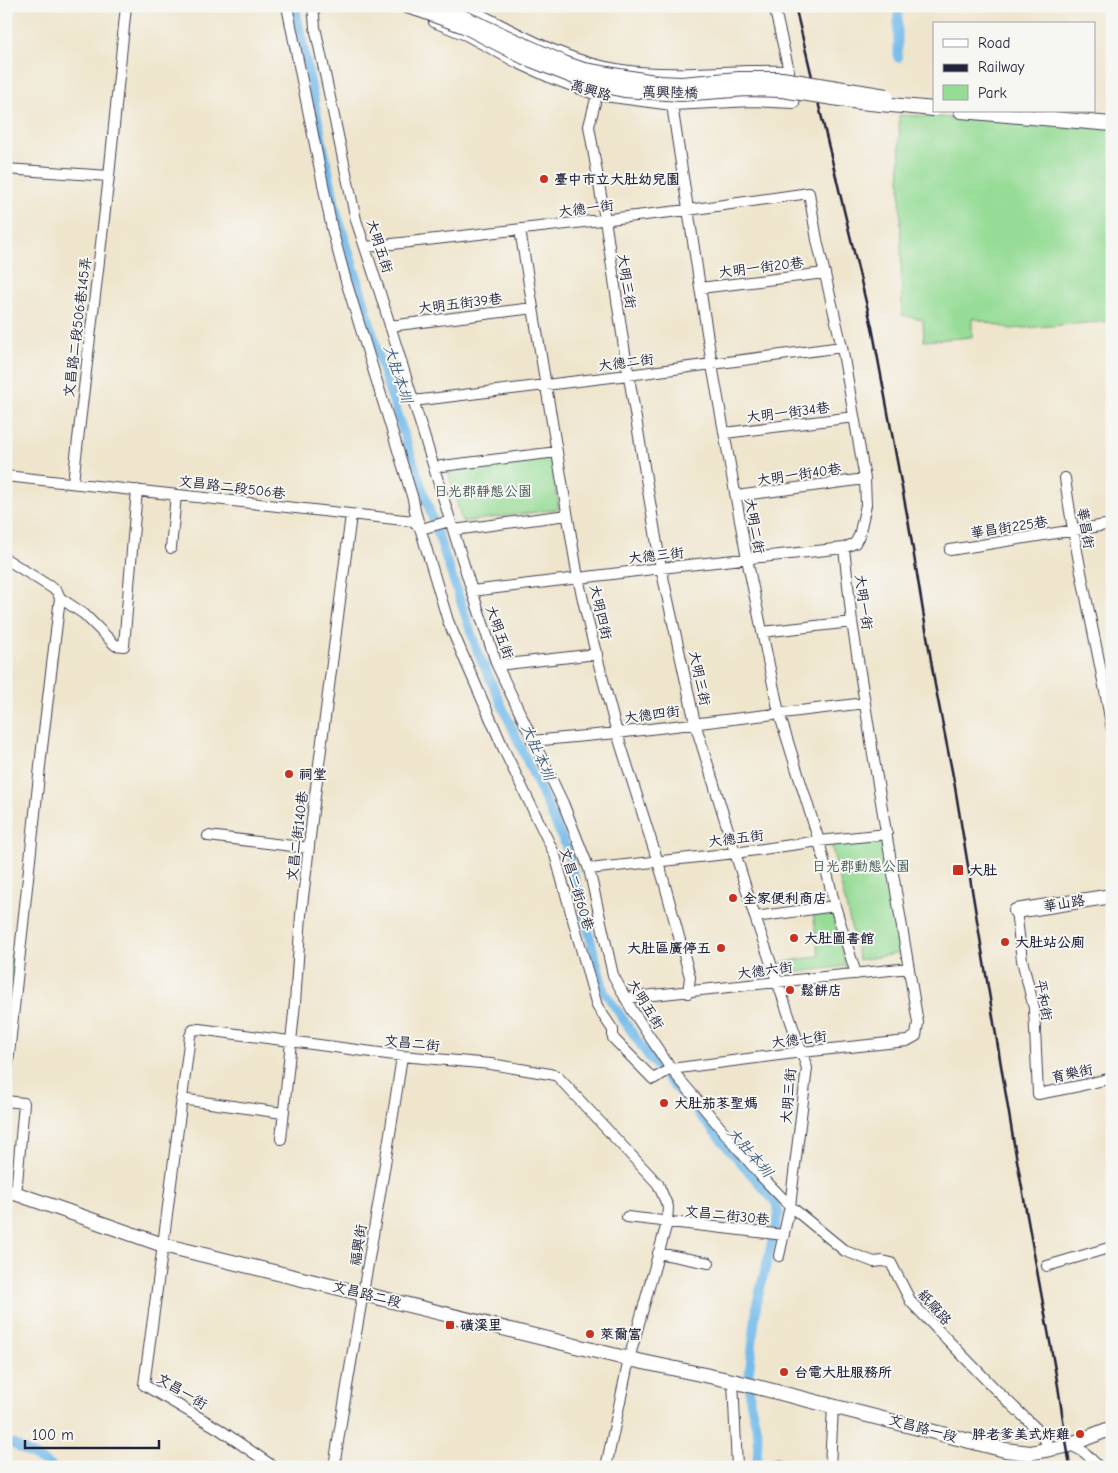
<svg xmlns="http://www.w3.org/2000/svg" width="1118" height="1473" font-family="'Comic Neue','LXGW WenKai TC',sans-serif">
<rect width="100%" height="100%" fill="#f6f6f2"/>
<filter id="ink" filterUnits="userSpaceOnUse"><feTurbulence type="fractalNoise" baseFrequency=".02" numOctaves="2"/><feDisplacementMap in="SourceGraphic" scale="10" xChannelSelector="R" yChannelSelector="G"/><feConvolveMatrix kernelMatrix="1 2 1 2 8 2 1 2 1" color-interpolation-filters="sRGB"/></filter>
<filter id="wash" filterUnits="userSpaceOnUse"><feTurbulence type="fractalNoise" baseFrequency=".0096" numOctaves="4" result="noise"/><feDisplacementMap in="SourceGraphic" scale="20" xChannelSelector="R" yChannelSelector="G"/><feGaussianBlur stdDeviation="1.12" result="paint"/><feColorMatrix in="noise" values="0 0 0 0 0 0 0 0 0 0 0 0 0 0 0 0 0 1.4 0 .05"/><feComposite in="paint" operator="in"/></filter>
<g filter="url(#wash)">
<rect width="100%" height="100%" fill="#efe5cc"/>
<!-- green -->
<path fill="#96dc96" stroke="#5c7f68" d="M899 115 1112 126V321L1011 329 972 318V337L924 341 923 320 902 315Z
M550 455 559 509 462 522 447 467Z
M881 836 902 953 859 960 831 843Z
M831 908 846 966 776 975 773 964 819 956 813 912Z"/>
<!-- forest -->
<path fill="#78bc7f" stroke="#4d6f5d" d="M6 955H14L10 999H6Z"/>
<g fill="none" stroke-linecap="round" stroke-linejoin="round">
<!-- canal -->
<path stroke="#73bbeb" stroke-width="9" d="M295 6 337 213 363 297 383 372 478 653 567 849 604 991 648 1056 775 1202 779 1213 757 1302 749 1375 750 1400 758 1435 757 1467
M898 58V6
M6 1440 53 1467"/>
</g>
</g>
<g filter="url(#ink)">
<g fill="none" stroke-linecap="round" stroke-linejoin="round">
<!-- street casing -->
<g stroke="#413f51" stroke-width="12">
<path id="street" d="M287 6 332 229 346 281 413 499 415 511 448 621 505 752 555 855 597 1006 613 1030V1038L653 1079 671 1069 802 1052 907 1041 916 1036 918 1023 873 754 852 622 844 548
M313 6 315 27 356 220 380 293 472 591 497 665 563 803 589 869 613 975 632 1010 671 1069 761 1176 790 1206 845 1251 874 1262 883 1261 891 1263 911 1302 994 1388 1041 1433 1050 1449
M464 6C514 31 565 62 622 70 677 78 733 69 789 71L774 6
M434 22 466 35 516 62 551 78 597 95 672 105 753 101 794 103
M672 74V105L712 365 747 559 779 713 819 841 835 906 856 974
M597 95 589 126 605 219 624 347 661 568 695 723 755 917 807 1068 790 1206 779 1256
M6 169 109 176
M520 230 578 578 590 630 617 733 663 878 690 977 688 993
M366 247 688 210 809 193 817 240 842 347 865 479 866 505 859 536 855 543 844 548 661 568 472 591
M700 288 825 273
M390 326 533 308
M413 401 628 375 842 347
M725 433 854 417
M434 467 557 452
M6 476 413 521 420 528
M1065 478C1076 563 1098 645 1112 730
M73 482 109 176 126 6
M736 496 865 479
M421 529 450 521
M454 530 567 515
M171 548 176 495
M950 550 1112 524
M6 559 57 591 60 598 84 614 115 645 124 646 137 490
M762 632 852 622
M497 665 597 654
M532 741 617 733 865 703
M208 836 309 848
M589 869 735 853 819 841 887 834
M1016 911 1022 960 1034 1008 1038 1094 1079 1086 1112 1078
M755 917 835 906
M625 998 909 968
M6 1082 42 748 60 598
M181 1099 283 1113
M6 1101 24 1103 16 1194
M281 1139 295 1003 301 915 313 811 351 515
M627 1217 784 1235
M658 1253 709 1263
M1047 1266 1112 1247
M733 1381 737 1467
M1071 1445 1084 1452 1099 1467
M777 1466 784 1467
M274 1467 219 1429 144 1385 163 1245 190 1036 193 1030 199 1029 402 1056 491 1064 550 1074 557 1076 658 1184 668 1207 667 1223 629 1359 606 1467
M334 1467C355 1330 382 1194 402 1056
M830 1467 833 1406"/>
</g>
<!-- secondary casing -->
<g stroke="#413f51" stroke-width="16">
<path id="secondary" d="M407 6 420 10
M961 111 1112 124
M1016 911 1112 896
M6 1190 163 1245 629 1359 733 1381 1005 1450 1030 1453 1066 1446 1112 1428"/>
</g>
<!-- street -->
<use href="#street" stroke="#fff" stroke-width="10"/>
<!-- secondary -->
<use href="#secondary" stroke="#fff" stroke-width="14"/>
<!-- rail -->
<path stroke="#22223b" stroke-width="2.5" d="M795 6 872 327 909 525 935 685 954 781 1014 1144 1058 1386 1070 1467"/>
<!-- secondary-bridge casing -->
<g stroke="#413f51" stroke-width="16" stroke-linecap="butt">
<path id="secondary-bridge" d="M438 6 564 63 584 70 660 83 681 84 739 79H782L886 96
M420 10 464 26 524 57 587 82 624 90 680 94 747 89 782 90 859 102 934 109"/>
</g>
<!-- secondary-bridge -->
<use href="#secondary-bridge" stroke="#fff" stroke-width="14"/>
</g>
</g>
<!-- markers -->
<g fill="#c8321e" stroke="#f6f6f2" stroke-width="2">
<circle cx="544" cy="179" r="5"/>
<circle cx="289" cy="774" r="5"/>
<rect x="952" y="864" width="12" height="12" rx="2.5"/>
<circle cx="733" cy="898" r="5"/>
<circle cx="794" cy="938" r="5"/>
<circle cx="1005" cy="942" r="5"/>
<circle cx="721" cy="948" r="5"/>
<circle cx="790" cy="990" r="5"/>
<circle cx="664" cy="1103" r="5"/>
<rect x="445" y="1320" width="10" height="10" rx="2.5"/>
<circle cx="590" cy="1334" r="5"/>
<circle cx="784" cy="1372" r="5"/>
<circle cx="1080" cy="1434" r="5"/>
</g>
<g text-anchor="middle" stroke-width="4" stroke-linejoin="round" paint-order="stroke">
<!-- street labels -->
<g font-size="14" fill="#22223b" stroke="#f6f6f2">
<text transform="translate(591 90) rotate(16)" y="5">萬興路</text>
<text transform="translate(670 92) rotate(1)" y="5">萬興陸橋</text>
<text transform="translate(586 208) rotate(-7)" y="5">大德一街</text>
<text transform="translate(380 246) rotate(72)" y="5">大明五街</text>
<text transform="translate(761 267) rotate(-7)" y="5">大明一街20巷</text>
<text transform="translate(627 281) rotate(81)" y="5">大明三街</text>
<text transform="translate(460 303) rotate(-7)" y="5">大明五街39巷</text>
<text transform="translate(77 327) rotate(-83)" y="5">文昌路二段506巷145弄</text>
<text transform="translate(626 362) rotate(-7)" y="5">大德二街</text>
<text transform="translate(788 412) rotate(-7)" y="5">大明一街34巷</text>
<text transform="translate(799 474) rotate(-8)" y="5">大明一街40巷</text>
<text transform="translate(232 487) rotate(7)" y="5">文昌路二段506巷</text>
<text transform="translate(755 526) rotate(80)" y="5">大明二街</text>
<text transform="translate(1009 527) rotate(-9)" y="5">華昌街225巷</text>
<text transform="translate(1086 528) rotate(80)" y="5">華昌街</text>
<text transform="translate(656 555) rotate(-6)" y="5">大德三街</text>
<text transform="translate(864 602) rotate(82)" y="5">大明一街</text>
<text transform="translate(601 612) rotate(77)" y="5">大明四街</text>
<text transform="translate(500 632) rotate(70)" y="5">大明五街</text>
<text transform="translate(700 678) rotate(78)" y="5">大明三街</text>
<text transform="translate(652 714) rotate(-7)" y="5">大德四街</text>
<text transform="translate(297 836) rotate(-83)" y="5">文昌二街140巷</text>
<text transform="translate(736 838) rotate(-7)" y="5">大德五街</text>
<text transform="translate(577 889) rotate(73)" y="5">文昌二街60巷</text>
<text transform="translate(1064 903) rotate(-9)" y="5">華山路</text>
<text transform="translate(765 970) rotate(-7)" y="5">大德六街</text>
<text transform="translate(1044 1000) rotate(80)" y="5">平和街</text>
<text transform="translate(646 1004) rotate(59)" y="5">大明五街</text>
<text transform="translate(799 1039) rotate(-7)" y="5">大德七街</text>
<text transform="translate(412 1043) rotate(6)" y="5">文昌二街</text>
<text transform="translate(1072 1073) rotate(-12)" y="5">育樂街</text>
<text transform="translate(788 1096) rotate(-85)" y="5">大明三街</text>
<text transform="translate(727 1215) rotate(6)" y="5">文昌二街30巷</text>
<text transform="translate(358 1245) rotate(-81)" y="5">福興街</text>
<text transform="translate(367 1294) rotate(14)" y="5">文昌路二段</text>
<text transform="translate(935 1307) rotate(49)" y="5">紙廠路</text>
<text transform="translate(182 1391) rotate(31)" y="5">文昌一街</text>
<text transform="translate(923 1428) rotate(15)" y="5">文昌路一段</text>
</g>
<!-- poi labels -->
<g font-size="14" font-weight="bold" fill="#22223b" stroke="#f6f6f2" text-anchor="start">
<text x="554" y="184">臺中市立大肚幼兒園</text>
<text x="299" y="779">祠堂</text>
<text x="969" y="875">大肚</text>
<text x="743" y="903">全家便利商店</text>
<text x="804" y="943">大肚圖書館</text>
<text x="1015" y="947">大肚站公廁</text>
<text x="711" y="953" text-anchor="end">大肚區廣停五</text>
<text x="800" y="995">鬆餅店</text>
<text x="674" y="1108">大肚茄苳聖媽</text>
<text x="460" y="1330">磺溪里</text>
<text x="600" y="1339">萊爾富</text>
<text x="794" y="1377">台電大肚服務所</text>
<text x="1070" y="1439" text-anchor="end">胖老爹美式炸雞</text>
</g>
<!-- park labels -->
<g font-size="14" fill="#455a56" stroke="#f6f6f2">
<text x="483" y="496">日光郡靜態公園</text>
<text x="861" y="871">日光郡動態公園</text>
</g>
<!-- water labels -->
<g font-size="15" font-style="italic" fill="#3e5879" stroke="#f6f6f2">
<text transform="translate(398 374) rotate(72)" y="5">大肚本圳</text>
<text transform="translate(538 752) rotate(66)" y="5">大肚本圳</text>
<text transform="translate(750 1152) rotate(49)" y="5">大肚本圳</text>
</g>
</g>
<!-- margin -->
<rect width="1118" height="1473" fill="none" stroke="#f6f6f2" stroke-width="25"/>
<!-- legend -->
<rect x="933" y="22" width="162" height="90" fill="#f6f6f2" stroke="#a1a1a9"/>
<rect x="943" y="39" width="25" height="8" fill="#ffffff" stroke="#a1a1a9"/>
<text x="978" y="48" font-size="15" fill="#22223b">Road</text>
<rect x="943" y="64" width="25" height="8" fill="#22223b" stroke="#a1a1a9"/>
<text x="978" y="72" font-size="15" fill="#22223b">Railway</text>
<rect x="943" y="85" width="25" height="15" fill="#96dc96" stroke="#a1a1a9"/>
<text x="978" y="98" font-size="15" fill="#22223b">Park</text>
<!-- scale -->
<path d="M25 1440v8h134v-8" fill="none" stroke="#22223b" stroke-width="2.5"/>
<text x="32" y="1440" font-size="15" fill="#22223b" stroke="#f6f6f2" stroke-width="4" paint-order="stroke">100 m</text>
</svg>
